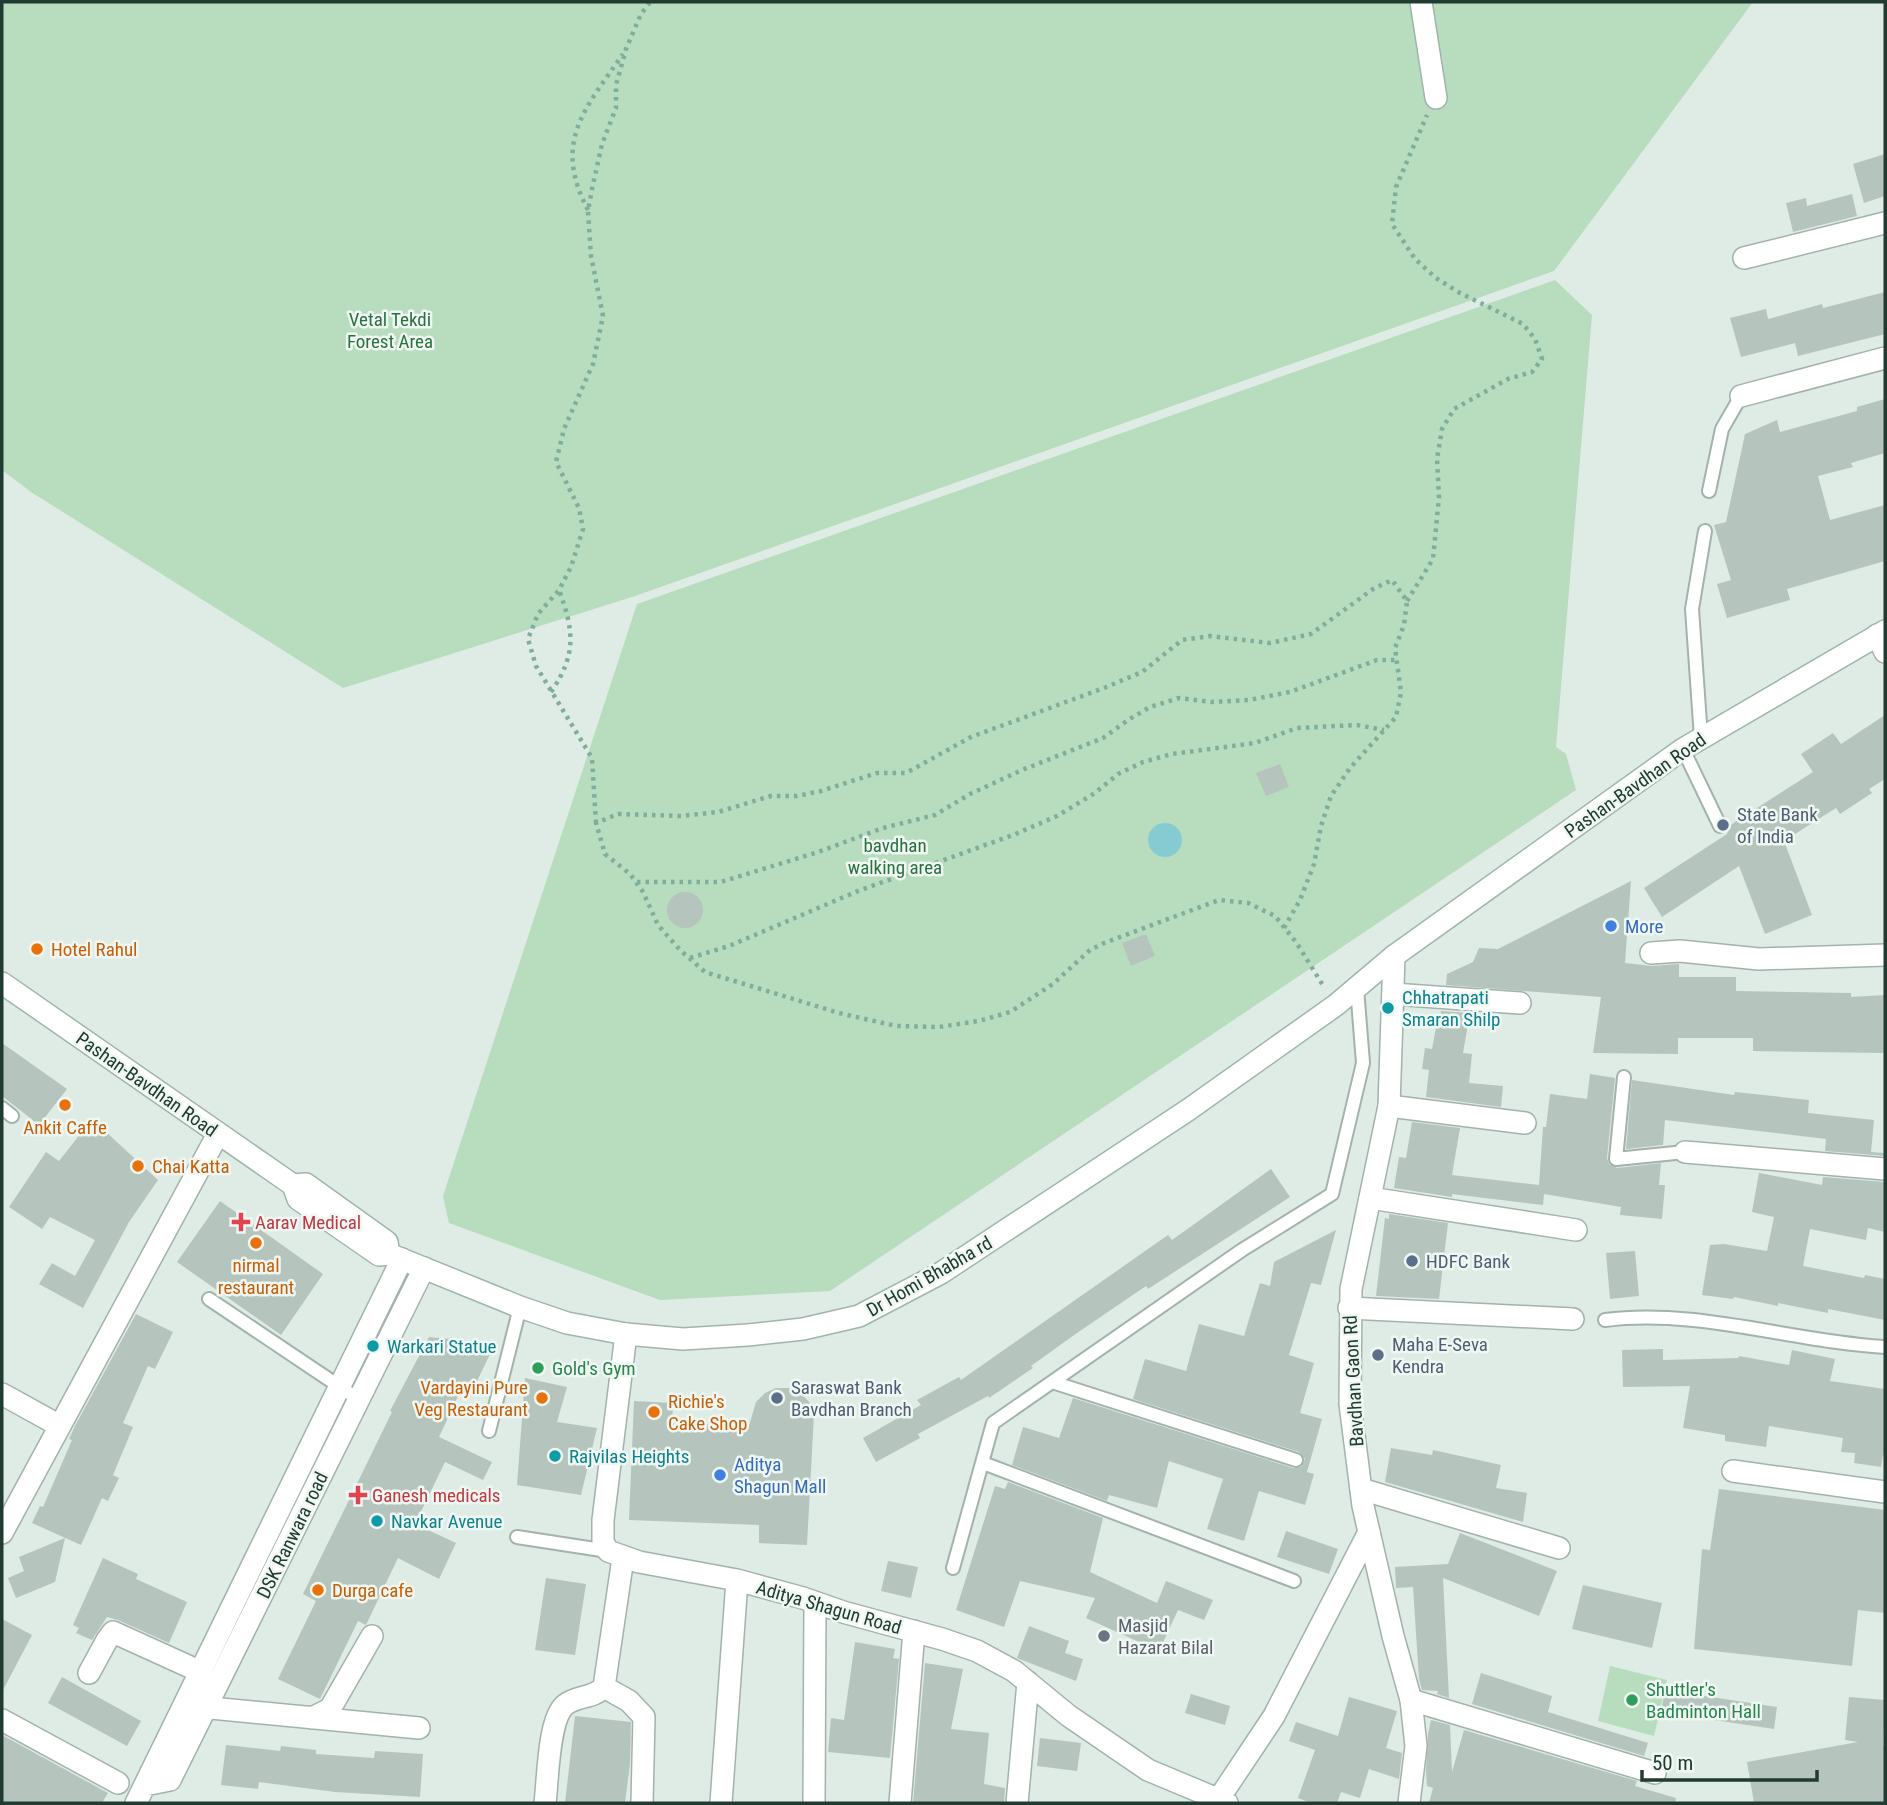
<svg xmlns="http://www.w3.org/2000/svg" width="1887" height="1805" font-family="'Roboto Condensed',sans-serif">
<rect width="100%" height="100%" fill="#dfebe5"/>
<!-- green -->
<path fill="#b8dcbe" d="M2 2H1753L1554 271 635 596 343 688 31 492 2 470Z
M1555 280 1592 315 1556 747 1566 754 1576 790 830 1291 660 1300 449 1223 443 1196 637 604Z
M1610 1666 1667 1680 1654 1736 1598 1721Z"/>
<!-- water -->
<path fill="#86cbd1" d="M1148 840a17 17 0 1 1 34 0a17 17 0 1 1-34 0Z"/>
<!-- building -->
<path fill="#b5c5bd" d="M1885 154V196L1864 203 1853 164Z
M1852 194 1857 216 1793 232 1786 203 1806 198 1807 206Z
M1885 292V334L1798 356 1795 343 1741 357 1730 318 1766 309 1768 319 1822 304 1823 308Z
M1885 399V453L1851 463 1853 467 1818 476 1830 520 1885 505V561L1787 589 1790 600 1727 618 1717 584 1731 580 1714 525 1726 522 1745 434 1777 420 1780 432 1857 411V407Z
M1885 715V779L1869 789 1872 793 1840 814 1836 808 1784 841 1812 915 1765 934 1739 866 1662 917 1644 888 1727 834 1729 826 1813 772 1801 754 1833 733 1841 744Z
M1280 764 1289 787 1266 796 1256 773Z
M1631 881 1625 963 1652 966 1679 964V977H1736V991L1851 993V997L1885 995V1053L1753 1051V1038H1678V1054L1593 1053 1601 997 1446 985 1447 974 1473 962 1479 948 1498 949Z
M667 910a18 18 0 1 1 36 0a18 18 0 1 1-36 0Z
M1146 934 1155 956 1131 966 1122 943Z
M1441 1011 1470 1013 1463 1053 1472 1054 1469 1083 1503 1086 1501 1107 1426 1097 1429 1070 1422 1069 1425 1048 1432 1049 1437 1022 1439 1023Z
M2 1043 67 1089 39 1125 2 1096Z
M1590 1074 1615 1078 1607 1158 1609 1164 1617 1168 1661 1163 1659 1185H1665L1662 1219 1620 1215 1621 1207 1544 1194 1543 1205 1452 1194V1197L1394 1188 1399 1157 1406 1158 1412 1122 1460 1128 1452 1175 1539 1185 1543 1127H1546L1550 1094 1587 1099Z
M1632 1080 1734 1095 1735 1092 1809 1100 1808 1113 1874 1120 1871 1152 1885 1153V1156L1825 1151 1826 1139 1665 1120 1663 1145 1626 1149Z
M92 1119 158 1180 129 1222 83 1308 39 1284 52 1263 75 1276 95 1240 50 1217 42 1229 9 1207 46 1152 59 1161Z
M1271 1169 1290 1197 1148 1289 1146 1286 1077 1333 1031 1366 1033 1368 989 1398 988 1396 918 1434 920 1438 876 1462 863 1438 921 1405 917 1400 959 1377 961 1380 1168 1235 1172 1240Z
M1759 1173 1822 1185 1823 1177 1885 1182V1232L1868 1228 1866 1240 1810 1229 1803 1266 1864 1278 1865 1275 1885 1279V1320L1828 1309V1313L1778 1303V1306L1734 1297 1733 1299 1702 1295 1710 1245 1724 1244 1767 1251 1774 1217 1752 1212Z
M220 1201 323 1274 281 1335 177 1262Z
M1389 1214 1448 1223 1439 1299 1376 1296 1385 1218 1389 1219Z
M1336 1230 1321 1285 1311 1283 1289 1355 1314 1363 1300 1413 1322 1419 1307 1472 1314 1474 1305 1505 1259 1491 1244 1541 1207 1529 1223 1479 1169 1461 1157 1508 1109 1495 1107 1501 1012 1465 1023 1427 1059 1438 1073 1398 1293 1468 1301 1467 1305 1459 1299 1452 1133 1399 1145 1359 1186 1371 1199 1324 1244 1336 1260 1283 1270 1286 1274 1262Z
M1635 1251 1639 1296 1610 1299 1606 1253Z
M136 1314 173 1332 155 1369 148 1366 123 1423 133 1427 113 1475 119 1478 108 1501 102 1498 81 1545 32 1523 40 1506 43 1507 72 1440 69 1439 75 1426Z
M429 1337 460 1340 490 1354 470 1396 460 1392 439 1437 492 1462 483 1480 445 1462 415 1524 456 1543 439 1579 398 1558 366 1625 358 1621 320 1699 278 1679 316 1601 303 1594 392 1412 390 1411Z
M1663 1349V1360L1738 1358 1739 1356 1789 1365 1792 1350 1835 1359 1830 1381 1885 1389V1456L1883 1455 1881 1467 1854 1463 1855 1453 1841 1452 1843 1438 1769 1426 1766 1447 1725 1441V1435L1683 1428 1690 1386 1623 1387 1622 1350Z
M525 1378 567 1387 557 1422 597 1428 581 1495 517 1485Z
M776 1388H789L801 1393 809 1402 814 1414 807 1545 759 1543V1525L629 1520 634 1401 673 1403 672 1423 749 1426 756 1402 765 1393Z
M1391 1448 1432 1455 1433 1450 1501 1465 1496 1488 1527 1493 1523 1522 1385 1482Z
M1008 1482 1103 1518 1090 1572 1157 1603 1166 1581 1213 1600 1204 1620 1178 1610 1159 1651 1086 1618 1095 1598 1020 1581 1004 1627 956 1610 995 1486 1005 1489Z
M1719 1489 1885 1510V1613L1858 1610 1852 1666 1694 1649 1702 1549 1710 1550Z
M1286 1531 1338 1549 1329 1574 1277 1557Z
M1460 1533 1557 1571 1539 1616 1443 1578 1449 1698 1437 1694 1438 1691 1422 1690 1419 1679 1413 1587 1396 1588 1395 1567 1448 1564Z
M65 1538 55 1582 16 1598 8 1578 24 1571 19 1557Z
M103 1558 138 1574 136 1579 187 1602 169 1643 118 1620 107 1617 92 1640 76 1633 79 1628 73 1625Z
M888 1561 918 1567 911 1598 881 1591Z
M546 1578 586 1584 575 1655 535 1650Z
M1583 1585 1662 1603 1652 1648 1572 1629Z
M2 1619 32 1635 2 1692Z
M1029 1626 1069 1641 1065 1653 1083 1659 1076 1681 1017 1658Z
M855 1642 895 1649 893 1658 899 1659 890 1758 828 1752 831 1718 844 1720Z
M925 1663 963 1669 951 1729 989 1733 984 1784 1005 1788 1004 1803H913Z
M1481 1673 1552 1696 1548 1712 1648 1743 1644 1756 1472 1704Z
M62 1677 141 1721 127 1746 48 1703Z
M1665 1690 1777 1707 1774 1729 1661 1712Z
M1191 1694 1230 1706 1225 1725 1185 1713Z
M1349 1697 1397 1711 1386 1748 1402 1753 1399 1779 1369 1769 1360 1798 1341 1792 1337 1803H1311L1298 1798 1315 1750 1289 1741 1296 1722 1338 1736Z
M1849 1697 1885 1700 1883 1746 1885 1745V1803H1754L1747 1762 1858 1742 1845 1740Z
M575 1716 631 1722 630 1764 625 1803H565Z
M1431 1720 1450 1725 1452 1772 1464 1730 1637 1781 1635 1786 1676 1798 1675 1803H1429L1433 1788 1427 1786 1426 1771 1428 1734Z
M2 1735 108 1793 102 1803H2Z
M1040 1738 1081 1743 1077 1771 1037 1766Z
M226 1745 280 1751 281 1746 316 1750V1754L374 1758 375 1751 423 1754 420 1797 335 1792 259 1782 258 1789 221 1785Z"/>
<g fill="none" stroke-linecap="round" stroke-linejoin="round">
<!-- service casing -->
<g stroke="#a2b3ab" stroke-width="16">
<path id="service" d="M1709 491 1722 429 1741 396
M1701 738 1692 609 1705 531
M1683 749 1720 826
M1624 1077 1616 1159 1685 1152
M2 1108 12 1116
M209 1299 358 1399
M1605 1320C1697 1308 1793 1342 1885 1347
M1052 1382 1296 1460
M489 1431 520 1307
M983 1463 1294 1581
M517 1537 608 1551
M953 1568 993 1423 1242 1250 1332 1194 1363 1063 1357 988"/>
</g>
<!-- minor casing -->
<g stroke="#a2b3ab" stroke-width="24">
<path id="minor" d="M1421 2 1436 98
M1744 258 1885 223
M1741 396 1885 358
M1877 635 1885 652
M1651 953 1680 951 1759 959 1885 955
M1393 994 1520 1003
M1389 1106 1525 1123
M1685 1152 1885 1169
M1370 1198 1576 1230
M1349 1308 1573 1319
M626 1334 603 1520V1542L608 1551 639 1562 737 1580 803 1598 843 1612 942 1639 977 1651 1014 1671 1069 1716 1148 1770 1227 1803
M2 1394 60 1426
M1733 1471 1885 1492
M1361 1489 1559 1548
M2 1533 218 1134
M89 1673 107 1640 113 1632 201 1672
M604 1687 629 1701 644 1717 642 1803
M1411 1700 1655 1773
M190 1706 419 1728
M312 1718 330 1709 372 1636
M2 1720 118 1783
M545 1803C548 1781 548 1719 565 1705 577 1695 593 1699 604 1687L623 1558
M721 1803 737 1580
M814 1803 815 1603
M900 1803 914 1631
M1017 1803 1028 1682
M1216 1803 1274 1716 1369 1532"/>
</g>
<!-- tertiary casing -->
<g stroke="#a2b3ab" stroke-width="24">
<path id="tertiary" d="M1394 956 1389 1106 1351 1289 1350 1404 1363 1506 1393 1636 1411 1700 1416 1746 1409 1803
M145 1785 170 1780 424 1268
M136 1803 402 1259"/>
</g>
<!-- secondary casing -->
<g stroke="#9eb6ac" stroke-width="24">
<path id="secondary" d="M2 983 293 1185 298 1199 379 1255 389 1254 520 1307 567 1323 626 1334 683 1339 748 1335 803 1329 859 1316 941 1273 1188 1110 1336 1005 1394 956 1683 749 1885 631
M293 1185 306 1184 387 1242 389 1254"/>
</g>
<!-- path -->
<path stroke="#7fae9c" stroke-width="4.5" stroke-dasharray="3.5 5" stroke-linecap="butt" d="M588 210C552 142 585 109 623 54
M1407 601 1433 559 1439 497 1437 459 1442 429 1454 409 1508 379 1532 372 1542 359 1535 339 1523 324 1460 293 1436 278 1415 259 1392 224 1396 187 1427 115
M551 692C577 654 574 631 559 590
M596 823 592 758 536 666 528 639 538 614 559 590 571 567 583 529 579 508 556 462 564 429 593 364 603 316 591 256 588 211 592 189 602 144 616 108V85L626 49 641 14 650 2
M637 882H721L818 852 883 828 935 815 970 794 1022 770 1103 738 1128 720 1150 707 1179 698 1211 702 1249 700 1290 692 1377 660H1395
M1284 928 1300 900 1314 864 1321 826 1331 796 1350 768 1396 717 1401 692 1395 648 1404 625 1407 601 1392 580 1373 589 1311 634 1270 643 1210 636 1182 640 1142 672 1104 688 971 737 906 773H877L821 791 797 796H771L718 812 681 816 618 814 596 823 605 854 630 874 643 892 658 925 680 950 705 972 839 1013 896 1026 939 1027 979 1021 1010 1012 1053 984 1090 950 1104 943 1219 900 1248 903 1275 916 1296 942 1324 987
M690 958 729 946 858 891 1013 835 1057 816 1095 793 1118 774 1143 762 1172 754 1255 743 1297 728 1357 725 1384 730"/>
<!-- service -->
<use href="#service" stroke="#fff" stroke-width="12"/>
<!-- minor -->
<use href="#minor" stroke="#fff" stroke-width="21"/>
<!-- tertiary -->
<use href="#tertiary" stroke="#fff" stroke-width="21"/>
<!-- secondary -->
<use href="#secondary" stroke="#fff" stroke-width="21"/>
</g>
<!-- markers -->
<g fill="#5c6f8a" stroke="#f0f7f3" stroke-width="2.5">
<circle cx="1723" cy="825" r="7"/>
<circle cx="1412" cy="1261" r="7"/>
<circle cx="1378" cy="1355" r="7"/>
<circle cx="777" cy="1398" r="7"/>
</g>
<g fill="#3f7fe0" stroke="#f0f7f3" stroke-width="2.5">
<circle cx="1611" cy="926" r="7"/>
<circle cx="720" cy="1475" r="7"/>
</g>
<g fill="#e8710a" stroke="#f0f7f3" stroke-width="2.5">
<circle cx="37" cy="949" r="7"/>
<circle cx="65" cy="1105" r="7"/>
<circle cx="138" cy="1166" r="7"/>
<circle cx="256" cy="1243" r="7"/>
<circle cx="542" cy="1398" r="7"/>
<circle cx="654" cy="1412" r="7"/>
<circle cx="318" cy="1590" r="7"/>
</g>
<g fill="#0f9aa8" stroke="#f0f7f3" stroke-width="2.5">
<circle cx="1388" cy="1008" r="7"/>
<circle cx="373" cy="1346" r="7"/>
<circle cx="555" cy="1456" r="7"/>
<circle cx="377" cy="1521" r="7"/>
</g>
<g fill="#e0444e" stroke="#f0f7f3" stroke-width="2.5">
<path d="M237.5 1211.5h7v7h7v7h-7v7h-7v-7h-7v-7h7z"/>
<path d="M354.5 1484.5h7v7h7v7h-7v7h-7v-7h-7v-7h7z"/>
</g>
<g fill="#2e9e5b" stroke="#f0f7f3" stroke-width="2.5">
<circle cx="538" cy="1368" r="7"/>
<circle cx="1632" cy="1700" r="7"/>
</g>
<circle fill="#6b7280" stroke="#f0f7f3" stroke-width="2.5" cx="1104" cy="1636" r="7"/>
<g text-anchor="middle" stroke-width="5" stroke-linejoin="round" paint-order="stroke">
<!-- park labels -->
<g font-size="19" fill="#2a7140" stroke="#f0f7f3">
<text x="390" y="326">Vetal Tekdi<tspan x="390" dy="22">Forest Area</tspan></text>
<text x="895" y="852">bavdhan<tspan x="895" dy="22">walking area</tspan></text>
</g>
<!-- street labels -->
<g font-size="19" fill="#203b31" stroke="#f0f7f3">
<text transform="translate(1635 785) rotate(-35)" y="7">Pashan-Bavdhan Road</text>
<text transform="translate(147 1084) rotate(35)" y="7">Pashan-Bavdhan Road</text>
<text transform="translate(929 1276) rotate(-30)" y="7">Dr Homi Bhabha rd</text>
<text transform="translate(1353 1381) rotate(-93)" y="7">Bavdhan Gaon Rd</text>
<text transform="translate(292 1535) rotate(-64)" y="7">DSK Ranwara road</text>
<text transform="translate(829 1607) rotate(16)" y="7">Aditya Shagun Road</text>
</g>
<!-- service labels -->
<g font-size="19" fill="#4e5e75" stroke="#f0f7f3" text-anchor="start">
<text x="1737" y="821">State Bank<tspan x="1737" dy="22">of India</tspan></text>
<text x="1426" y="1268">HDFC Bank</text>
<text x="1392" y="1351">Maha E-Seva<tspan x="1392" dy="22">Kendra</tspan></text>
<text x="791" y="1394">Saraswat Bank<tspan x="791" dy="22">Bavdhan Branch</tspan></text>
</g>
<!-- shop labels -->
<g font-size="19" fill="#366cbe" stroke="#f0f7f3" text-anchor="start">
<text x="1625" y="933">More</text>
<text x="734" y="1471">Aditya<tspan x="734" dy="22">Shagun Mall</tspan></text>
</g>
<!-- food labels -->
<g font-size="19" fill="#c56008" stroke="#f0f7f3" text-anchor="start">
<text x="51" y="956">Hotel Rahul</text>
<text x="65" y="1134" text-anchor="middle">Ankit Caffe</text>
<text x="152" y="1173">Chai Katta</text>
<text x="256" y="1272" text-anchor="middle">nirmal<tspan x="256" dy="22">restaurant</tspan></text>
<text x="528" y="1394" text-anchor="end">Vardayini Pure<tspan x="528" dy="22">Veg Restaurant</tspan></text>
<text x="668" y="1408">Richie's<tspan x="668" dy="22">Cake Shop</tspan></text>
<text x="332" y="1597">Durga cafe</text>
</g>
<!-- culture labels -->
<g font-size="19" fill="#0d838f" stroke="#f0f7f3" text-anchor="start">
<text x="1402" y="1004">Chhatrapati<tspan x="1402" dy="22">Smaran Shilp</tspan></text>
<text x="387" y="1353">Warkari Statue</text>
<text x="569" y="1463">Rajvilas Heights</text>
<text x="391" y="1528">Navkar Avenue</text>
</g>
<!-- health labels -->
<g font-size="19" fill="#be3a42" stroke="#f0f7f3" text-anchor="start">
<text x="255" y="1229">Aarav Medical</text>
<text x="372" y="1502">Ganesh medicals</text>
</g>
<!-- leisure labels -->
<g font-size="19" fill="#27864d" stroke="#f0f7f3" text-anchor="start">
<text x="552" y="1375">Gold's Gym</text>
<text x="1646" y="1696">Shuttler's<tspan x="1646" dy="22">Badminton Hall</tspan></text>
</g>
<!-- worship labels -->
<g font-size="19" fill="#5b616d" stroke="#f0f7f3" text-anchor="start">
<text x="1118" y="1632">Masjid<tspan x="1118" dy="22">Hazarat Bilal</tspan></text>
</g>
</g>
<!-- border -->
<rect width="1887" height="1805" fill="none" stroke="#203b31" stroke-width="7"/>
<!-- scale -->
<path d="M1642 1770v10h175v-10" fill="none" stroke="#203b31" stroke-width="3.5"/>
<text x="1652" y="1770" font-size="21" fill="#203b31" stroke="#f0f7f3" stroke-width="5" paint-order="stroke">50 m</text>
</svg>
